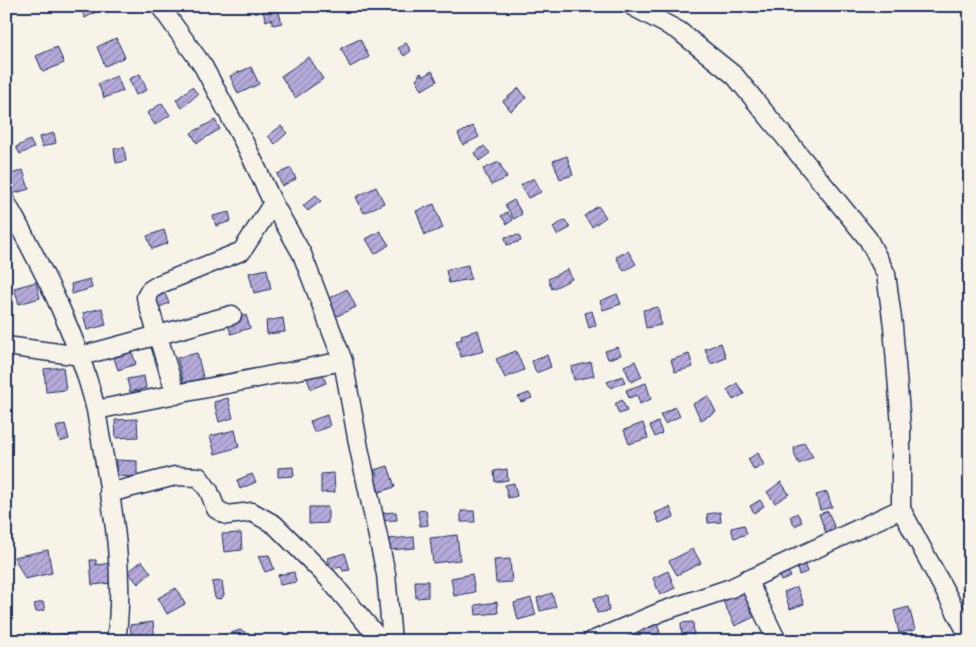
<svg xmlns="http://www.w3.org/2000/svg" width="976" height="647" font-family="'Gochi Hand',sans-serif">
<defs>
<pattern id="building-hatch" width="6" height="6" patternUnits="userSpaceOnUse" patternTransform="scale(1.25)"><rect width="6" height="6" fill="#b7abdb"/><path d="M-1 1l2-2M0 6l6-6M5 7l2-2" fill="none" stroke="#948cb5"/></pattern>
</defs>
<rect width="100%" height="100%" fill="#f7f3e8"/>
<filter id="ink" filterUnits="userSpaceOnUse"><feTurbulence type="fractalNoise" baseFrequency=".02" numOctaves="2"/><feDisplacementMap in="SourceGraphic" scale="10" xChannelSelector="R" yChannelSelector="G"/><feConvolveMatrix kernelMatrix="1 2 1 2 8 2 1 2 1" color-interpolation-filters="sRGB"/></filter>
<g filter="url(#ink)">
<!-- building -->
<path fill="url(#building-hatch)" stroke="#1b2f5e" d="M79 6H102L103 8 85 18Z
M272 6H277L282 23 273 25 271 19 266 21 262 9Z
M116 38 125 57 105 66 97 47Z
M360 39 369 57 350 67 341 48Z
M406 43 411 51 404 56 398 48Z
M57 47 64 63 43 72 36 56Z
M309 57 323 79 295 98 281 76Z
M251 67 259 84 238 94 230 76Z
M432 71 437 81 422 90 416 79 420 78 418 75 421 73 423 76Z
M140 74 147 90 136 95 129 79Z
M117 76 123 91 104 98 98 84Z
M192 87 198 94 182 108 176 100Z
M519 88 526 98 511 111 503 101Z
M162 103 170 115 155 125 147 113Z
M215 120 220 129 197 143 191 133Z
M281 126 287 133 275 144 268 136Z
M473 126 479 137 463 145 458 134Z
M54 133 56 143 42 147 39 137Z
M30 140 34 148 20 154 16 147Z
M484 146 490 153 479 161 474 153Z
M124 147 126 161 116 163 114 149Z
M567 156 573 175 560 179 553 161Z
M499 162 507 178 491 185 483 169Z
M291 168 296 179 282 186 277 174Z
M23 170 29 189 12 194 6 176Z
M534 178 541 192 528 198 521 185Z
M376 187 384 203 364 213 356 197Z
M316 195 321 201 308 211 303 206Z
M514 200 522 214 514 219 505 205Z
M434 204 443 228 425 235 416 211Z
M598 206 606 217 592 227 584 216Z
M229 212 231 221 216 226 213 216Z
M507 212 513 220 507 224 501 216Z
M565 220 570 228 557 235 553 227Z
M164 230 168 243 152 249 147 236Z
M380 231 389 245 375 254 366 239Z
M519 235 521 241 507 245 505 237Z
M628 251 636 264 624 271 616 257Z
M468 265 471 279 449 283 446 270Z
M267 269 271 289 254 293 249 273Z
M568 269 572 279 552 289 548 279Z
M90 279 92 288 72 294 71 284Z
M36 282 40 298 19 304 14 288Z
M162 287 169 303 155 309 149 293Z
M347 289 356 307 335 317 326 300Z
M617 294 621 304 603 310 600 301Z
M658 307 661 325 646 328 643 310Z
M102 308 106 325 87 330 83 313Z
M592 311 596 325 589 328 585 313Z
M246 315 250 328 231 334 227 321Z
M283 318 285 332 267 334 266 321Z
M478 330 484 351 461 357 456 341 462 339 461 335Z
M721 343 726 358 711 364 705 349Z
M618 347 621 355 608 359 605 351Z
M516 351 524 370 505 378 496 359Z
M132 352 136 364 118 370 114 358Z
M197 353 205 385 186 390 177 358Z
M689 354 693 367 675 372 671 360Z
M547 355 551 367 536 373 532 361Z
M635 361 642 377 631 382 624 366Z
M591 362 594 376 574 380 571 367Z
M63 367 66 390 46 392 44 369Z
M321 370 326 383 311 389 306 376Z
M144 376 146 388 130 392 127 379Z
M622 376 625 382 611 388 607 382Z
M646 383 651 399 640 404 637 395 629 398 626 390Z
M737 383 744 394 733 400 727 390Z
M529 393 532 398 521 402 518 397Z
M708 396 716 412 701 420 693 404Z
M228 398 233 418 219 422 214 402Z
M622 400 627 411 619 414 615 404Z
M675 407 680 416 665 424 660 415Z
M327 415 330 426 314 432 310 421Z
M137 419 138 437 116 438 115 420Z
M658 422 662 433 655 437 650 426Z
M643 423 648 438 629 444 624 430Z
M65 424 69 439 60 442 56 427Z
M235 430 239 447 215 454 210 436Z
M804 442 813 457 799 464 795 456 794 448Z
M758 453 764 465 754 470 748 459Z
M116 460 137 461V477L116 476Z
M388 466 395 487 379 492 374 476 377 474 374 470Z
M293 467 294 476 278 477V468Z
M507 469 508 480 495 482 494 471Z
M334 473 335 492 321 493V474Z
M252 474 256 482 240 489 237 480Z
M781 482 789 494 775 503 767 492Z
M514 483 517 496 508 498 505 485Z
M827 492 832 507 820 510 816 495Z
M760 500 764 506 754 513 750 506Z
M309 507H328V523L309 524Z
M670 507 674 517 659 523 655 513Z
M426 510 428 525 420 526 418 511Z
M461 511H474L475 522H461Z
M828 511 835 529 826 533 819 514Z
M396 512 397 520 381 521V513Z
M720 512 721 522 708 523 707 514Z
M797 513 802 522 795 526 790 517Z
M744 525 747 534 734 538 731 528Z
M241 533 242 550 224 552 222 534Z
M457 535 460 560 433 563 430 538Z
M414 537 415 548 389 550 388 539Z
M693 549 701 563 677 575 669 561Z
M48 550 52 573 25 579 14 557Z
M345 553 350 570 343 571 341 566 330 569 328 558Z
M269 555 274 569 265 572 258 556Z
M510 559 512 582 496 583 494 560Z
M803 559 807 572 799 575 795 561Z
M90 560H96V565L111 563 112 583 92 585Z
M142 561 151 573 138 584 128 572Z
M785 565 791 577 781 581 776 570Z
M668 571 675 588 660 595 653 578Z
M294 572 296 582 280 585 278 575Z
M472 574 475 592 454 596 451 578Z
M222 581 224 595 221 599 215 598 212 582Z
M415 581H428V597L416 598Z
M797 587 804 604 790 609 784 592Z
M176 588 185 604 167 614 158 598Z
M741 588 754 617 735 626 721 597Z
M552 593 556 607 540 611 537 598Z
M607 596 609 611 597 613 594 598Z
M531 598 536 615 518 620 514 603Z
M43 602 45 610 36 612 34 604Z
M497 602 498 613 476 615 475 605Z
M909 607 915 630 899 633 894 611Z
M153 622 155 641H132L130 625Z
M693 622 694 637 682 638 681 623Z
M657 623 660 633 640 639 637 628Z
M240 630 245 632 247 640 227 641 225 635Z
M75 633V641H48V635Z
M201 634 203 641H176Z"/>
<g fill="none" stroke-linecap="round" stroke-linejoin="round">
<!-- street casing -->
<g stroke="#1b2f5e" stroke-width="21">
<path id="street" d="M160 6 203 66 247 148 273 203 302 254 343 361 359 448 386 574 392 641
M632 6 679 31 735 76 868 239 886 274 893 326 901 426V509L970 638
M6 202C43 269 78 336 96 410 108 486 127 564 116 641
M6 346 81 356 232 315
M176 395 146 297 150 290 160 284 242 251 273 203
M96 410 343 361
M109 493 175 476 199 477 209 491 216 509 227 515 252 512 275 525 328 578 381 641
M747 579 777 641
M592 641 663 611 731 588 901 509"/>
</g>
<!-- street -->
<use href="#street" stroke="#f7f3e8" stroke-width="18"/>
</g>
</g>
<!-- margin -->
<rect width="976" height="647" fill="none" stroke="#f7f3e8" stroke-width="25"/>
<rect x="12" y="12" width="951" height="622" fill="none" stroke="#1b2f5e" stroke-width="2" filter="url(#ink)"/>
</svg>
